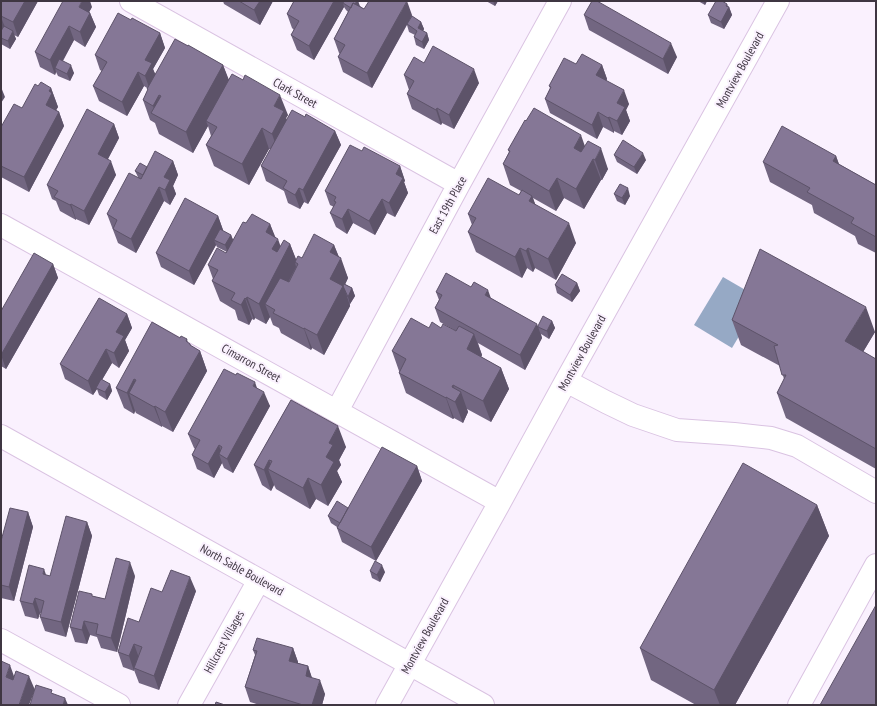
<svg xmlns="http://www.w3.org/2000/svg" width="877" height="706" font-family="'PT Sans Narrow',sans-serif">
<rect width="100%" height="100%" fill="#faf1fe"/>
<!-- water -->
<path fill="#96a9c5" d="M723 277 761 299 732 348 694 325Z"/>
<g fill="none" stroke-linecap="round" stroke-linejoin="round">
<!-- minor casing -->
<g stroke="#dac3e2" stroke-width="24">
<path id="minor" d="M131 1 459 184
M1 225 500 502
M566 381 606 402 633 415 677 430 734 434 771 438 797 446 876 492
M337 411 459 184 560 1
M1 436 483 705
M1 640 119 705
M189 705 259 580
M387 705 500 502 566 381 778 1
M799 705 876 565"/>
</g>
<!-- minor -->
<use href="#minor" stroke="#fff" stroke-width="22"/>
</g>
<!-- wall -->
<path fill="#726681" d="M1 1H38L18 37 14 35 16 39 10 49 1 44Z
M223 1H273L260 25 224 4Z
M294 1H358L360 6 364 9 412 15V17L421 22 424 29 423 31 427 33 429 40 424 49 416 45 414 37 415 35 409 32 407 25 372 88 343 72 338 57 340 54 339 53 334 39 348 12 346 10 344 7 314 60 297 50 291 35 294 30 292 28 287 14Z
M486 1H498L495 6Z
M698 1H707L705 5Z
M727 4 728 7H729L732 15 724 29 711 23 708 15Z
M92 7 89 12 90 13 96 27 85 47 74 40 63 61 74 73 70 81 58 76 56 72 55 75 40 67 35 52Z
M584 15 677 57 668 74 589 30Z
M131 20 160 33 165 48 153 69 155 74 188 46 223 65 228 79 288 115 286 118 287 120 305 117 335 131 341 145 308 204 304 202 300 209 288 203 284 191 266 181 261 166 271 149H269L249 185 214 166 206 145 211 136 208 126 193 153 159 134 155 123 150 120 143 100 148 90 147 88 144 86 127 116 99 101 93 86 102 71 100 70 95 55Z
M424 63 479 83 454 129 442 123 441 125 412 109 407 94 409 90 404 75Z
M576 64 602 65 607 79 606 81 629 104 626 110 630 121 622 135 614 131V133L603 127 597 139 550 113 545 99 550 88 549 86Z
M51 88 58 107 56 110 59 112 64 126 29 192 1 177V127L22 108Z
M526 121 585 146 608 169 602 180H601L584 209 564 198 556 211 533 198 535 204 576 243 556 280 535 268 533 272 527 268 522 278 476 252 468 232 472 225 468 214 519 195 521 191 510 185 503 164 509 152 508 150Z
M114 124 119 138 108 159 116 175 89 225 76 219V220L60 211 56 201 52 199 47 185Z
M362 151 400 166 405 181 404 182 408 193 395 217 387 213 375 235 353 223 347 234 336 227 330 213 334 207 330 205 325 191Z
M614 155 646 160 637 174 617 162Z
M836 156 839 164 876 185V253L858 244 855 236 814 213 812 205 770 182 763 162Z
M173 161 178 175 173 186 176 194 170 205 164 201 136 253 118 243 107 214 138 177 135 171 147 167Z
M614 194 630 196 625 205 617 201Z
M218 216 223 230V231L231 235 233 240 246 223 270 224 275 238 280 247 290 244 296 260 334 245 339 257 348 278 345 284 352 288 355 296 350 304V306L324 355 312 348 311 350 281 333 279 328 273 325 270 317 266 324 255 318 254 320 252 319 249 325 238 320 235 310 220 301 212 281 213 279 208 265 227 252 217 247 216 245 194 285 161 267 156 253Z
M53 264 58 278 6 369 1 366V311Z
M577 283 580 291 572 302 557 293 555 285Z
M436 292 491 298 538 326 552 321 555 328 549 339 541 334 542 338 525 370 478 343 482 355 481 357 501 368 509 389 491 422 467 409 468 412 463 423 454 418 453 419 406 393 399 373V371L392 351 429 328H441L456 331 440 322 435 308 439 300Z
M127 314 132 328 125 340 129 351 119 368 112 363 102 380 110 384 112 391 107 400 99 395 97 389 93 395 65 379 60 364Z
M732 320 875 332 863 352 876 359V469L786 418 777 393 784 379 780 366 741 345Z
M180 338 187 339 188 343 190 344 191 346 200 351 207 371 173 432 162 426V427L136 413 135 411 134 414 124 408 116 388Z
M257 388 270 406 233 473 224 468 222 463 214 478 197 469 192 455 195 449 194 448 188 434Z
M291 400 346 447 339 460 341 465 337 471 342 482 328 506 316 499 310 509 276 489 274 485 271 491 262 485 254 465Z
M417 466 422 481 376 561 342 542 337 528V527L331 523 328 516 348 508Z
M817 505 829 536 735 705H696L651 680 640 648Z
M28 512 33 527 14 601 1 598V541Z
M87 522 92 536 66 637 45 631 40 617 41 613H40L38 619 25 616 20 601 46 575 50 576Z
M370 571 385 572 380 582 372 578Z
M135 576 117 652 101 648 97 637 90 635 87 644 75 642 70 627 92 596 105 599Z
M196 591 159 690 139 683 134 670V671L123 667 118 652 139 622 162 592Z
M293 648 298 662V663L308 666 312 678 325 694 322 705H260L250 702 245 687 255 655 253 650Z"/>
<!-- shaded-wall -->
<path fill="#5d5369" d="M25 1H38L18 37 13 22Z
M82 1H90L92 7 84 21 79 7Z
M260 1H273L260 25 254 10Z
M334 1H347L343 3 344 7 314 60 309 46Z
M357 1H358L360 8 352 9Z
M407 1 412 15 372 88 367 73Z
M493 1H498L495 6Z
M703 1H707L705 5Z
M727 4 728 8 729 7 732 15 724 29 721 22Z
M90 13 96 27 85 47 80 32Z
M1 17 6 30 1 38Z
M421 22 424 29 421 35 418 28Z
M69 26 74 40 58 69 55 68 56 72 55 75 50 60Z
M13 31 16 39 10 49 8 41Z
M160 33 165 48 153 69 157 78 150 90 145 76V60Z
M427 33 429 40 424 49 422 42Z
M671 43 677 57 668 74 663 59Z
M71 65 74 73 70 81 67 74Z
M223 65 231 85 206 121 208 126 193 153 186 132Z
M602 65 607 79 602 90 596 75Z
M474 69 479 83 454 129 449 115Z
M138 72 144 86 127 116 122 102Z
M1 87 5 97 1 103Z
M51 88 58 107 51 119 46 105 49 91Z
M624 90 629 104 626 110 630 121 622 135 617 121V103Z
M159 95 166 115 157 116 153 106Z
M280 95 288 115 286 118 291 132 279 154 272 134 274 106Z
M437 108 442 123 441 125 436 110Z
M59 112 64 126 29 192 24 177Z
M598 112 603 127 597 139 592 125Z
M609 117 614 131V133L608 118Z
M114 124 119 138 103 168 98 154Z
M262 128 269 149 249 185 242 164Z
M335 131 341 145 308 204 303 190Z
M581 135 588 155 581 169 574 148Z
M601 148 608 169 602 180 595 160Z
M643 153 646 160 637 174 634 167Z
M836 156 843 176 833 161Z
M593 159 601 180 584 209 576 189Z
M111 161 116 175 89 225 84 211Z
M173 161 178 175 173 186 176 194 170 205 165 190 164 177Z
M400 166 405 181 404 182 408 193 395 217 389 203 396 174Z
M557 178 564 198 556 211 549 191Z
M159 187 164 201 136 253 131 239Z
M299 188 304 202 300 209 295 195Z
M628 188 630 196 625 205 622 198Z
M532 196 540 216 529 201Z
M382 199 387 213 375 235 369 221Z
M71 204 76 219V220L70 205Z
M348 209 353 223 347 234 342 219Z
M218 216 223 230 217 242 214 240 216 245 194 285 189 271Z
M569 223 576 243 556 280 548 259Z
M270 224 277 241 278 239 284 256 290 244 298 264 295 262 296 267 274 309 265 304 270 317 266 324 259 304 266 232Z
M231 235 234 242 228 253 225 245Z
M334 245 340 260 341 258 348 278 344 287 350 306 324 355 317 335 330 279V252Z
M520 248 527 268 522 278 515 257Z
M528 248 535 268 533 272 526 251Z
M53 264 58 278 6 369 1 355Z
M577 283 580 291 572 302 570 295Z
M352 288 355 296 350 304 348 297Z
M488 290 493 304 485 295Z
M247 297 255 318 254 320 246 299Z
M245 298 252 319 249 325 241 305Z
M866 307 875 332 854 367 845 341Z
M127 314 132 328 125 340 129 351 119 368 114 353 116 332Z
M552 321 555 328 549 339 547 331Z
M537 324 542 338 525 370 520 355Z
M304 328 312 348 311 350 304 329Z
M474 334 482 355 475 370 467 349Z
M190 344 196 359 200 351 207 371 173 432 165 412Z
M106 349 112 363 97 388H96L97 389 93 395 88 381Z
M501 368 509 389 491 422 483 401Z
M134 379 142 400 129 393 135 411 134 414 127 393Z
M255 382 260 397 253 386Z
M110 384 112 391 107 400 105 392Z
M453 385 458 397 461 392 468 412 463 423 455 402 452 387Z
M264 392 270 406 233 473 227 459Z
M446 397 454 418 453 419 446 398Z
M155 406 162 426V427L154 407Z
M338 426 346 447 339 460 341 465 337 471 342 482 328 506 321 485 329 443Z
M219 445 222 456 219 454 222 463 214 478 208 464Z
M269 460 274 472 268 469 274 485 271 491 264 470Z
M417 466 422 481 376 561 371 547Z
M308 478 316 499 310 509 303 488Z
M817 505 829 536 735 705H720L714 690Z
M28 512 33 527 14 601 9 587Z
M87 522 92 536 66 637 61 622Z
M130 562 135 576 117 652 111 638Z
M382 565 385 572 380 582 377 575Z
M44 569 49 583 43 574Z
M190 577 196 591 159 690 154 676Z
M35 598 40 613 38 619 33 604Z
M84 621 90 635 87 644 82 630Z
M134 644 139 658 134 668V671L129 656Z
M293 648 298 662 294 675 289 661Z
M10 665 15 679 11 691 6 677Z
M308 666 313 681 306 676Z
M29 676 35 690 29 705H19Z
M320 680 325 694 322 705H312Z
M65 698 68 705H63Z"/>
<!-- building -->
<path fill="#857796" stroke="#5d5369" d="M1 1H25L13 22 1 16Z
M63 1H82L79 7 90 13 80 32 69 26 50 60 35 52Z
M239 1H260L254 10Z
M294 1H334L309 46 291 35 299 21 287 14Z
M344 1H357L355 4 353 3 351 8 343 3Z
M369 1H407L367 73 338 57 345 45 334 39 353 3 364 9Z
M592 1H597L671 43 663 59 584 15Z
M716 1H722L727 4 726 6 729 7 721 22 708 15Z
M118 13 131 20 132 18 160 33 145 60 152 63 145 76 138 72 122 102 93 86 107 62 95 55Z
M412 16 421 22 418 28 427 33 422 42 414 37 417 31 407 24Z
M4 26 13 31 8 41 1 38V31Z
M175 39 188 46V45L223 65 186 132 151 113 161 96 159 95 153 106 143 100 148 89H147Z
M433 46 474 69 449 115 437 108 436 110 407 94 414 81 404 75 414 57 424 63Z
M582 54 602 65 596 75 624 90 617 103 625 107 617 121 609 117 608 118 598 112 592 125 545 99 551 87 549 86 564 58 576 64Z
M59 59 71 65 67 74 55 68Z
M232 74 243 80 245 75 280 95 274 106 284 111 272 134 262 128 242 164 206 145 217 127 206 121Z
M41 82 51 88 49 91 52 93 46 105 59 112 24 177 1 166V127L14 104 22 108 35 84 38 86Z
M534 108 581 135 574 148 581 152 588 141 601 148 595 160 593 159 576 189 557 178 549 191 503 164 510 151 508 150 525 120 526 121Z
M87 109 114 124 98 154 111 161 84 211 71 204 70 205 54 197 58 191 47 185Z
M292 110 305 117 306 114 335 131 303 190 299 188 295 195 283 188 287 181 261 166Z
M782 126 836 156 833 161 876 185V237L851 223 854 218 807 192 810 188 763 162Z
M623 140 643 153 634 167 614 155Z
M350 145 362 151 364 147 400 166 396 174 403 178 389 203 382 199 369 221 348 209 342 219 330 213 336 202 334 201 336 197 325 191Z
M155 151 173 161 164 177 170 180 165 190 159 187 131 239 113 229 117 220 107 214 129 173 141 179Z
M140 163 147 167 143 175 135 171Z
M488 178 519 195 522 190 532 196 529 201 569 223 548 259 528 248 526 251 520 248 515 257 468 232 476 218 468 214Z
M620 184 628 188 622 198 614 194Z
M185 198 218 216 189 271 156 253Z
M252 214 270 224 266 232 278 239 272 249 277 252 284 240 290 244 259 304 247 297 246 299 245 298 241 305 231 300 235 293 212 281 218 270 208 265 217 248 226 253 243 222 246 223Z
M220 229 231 235 225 245 214 240Z
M314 234 334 245 330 252 341 258 330 279 343 286 317 335 304 328V329L273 313 275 310 265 304 280 278 289 282 298 264 295 262 298 256 302 258Z
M760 249 866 307 845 341 876 359V449L777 393 786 375H782L774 346 778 345 732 320Z
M34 253 53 264 1 355V311Z
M446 273 471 287 474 282 488 290 485 295 537 324 520 355 435 308 442 295 436 292Z
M562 274 577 283 570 295 555 285Z
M344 284 352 288 348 297 343 286Z
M99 298 127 314 116 332 124 336 114 353 106 349 88 381 60 364Z
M543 316 552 321 547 331 538 327V326Z
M411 318 429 328 432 322 441 328 443 324 456 331 459 326 474 334 467 349 501 368 483 401 453 385 452 387 461 392 455 402 446 397V398L399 373 406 359 392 351Z
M152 322 180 338 181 336 187 339 186 341 190 344V345L200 351 165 412 155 406 154 407 129 393 136 380 134 379 127 393 116 388Z
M224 369 236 375 237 373 255 382 253 386 264 392 227 459 219 454 222 447 219 445 208 464 192 455 200 440 188 434Z
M101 379 110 384 105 392 96 388Z
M291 400 338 426 329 443 333 445 326 457 334 462 321 485 308 478 303 488 268 469 272 461 269 460 264 470 254 465Z
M382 447 417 466 371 547 337 528Z
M743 463 817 505 714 690 640 648Z
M337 501 348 508 340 523 328 516Z
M10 508 28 512 9 587 1 585V541Z
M66 516 87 522 61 622 40 617 44 601 35 598 33 604 20 601 29 565 44 569 43 574 50 576Z
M116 558 130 562 111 638 96 634 98 624 84 621 82 630 70 627 79 591 92 594V596L105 599Z
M375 561 382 565 377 575 370 571Z
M171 570 190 577 154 676 134 668 142 647 134 644 129 656 118 652 128 618 139 622 151 588 162 592Z
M876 605V705H820Z
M257 638 293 648 289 661 308 666 306 676 320 680 312 705H303L245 687 257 651 253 650Z
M1 661 10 665 6 677 13 680 16 671 29 676 19 705H1Z
M36 685 52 690 51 693 65 698 63 705H30Z
M216 702 225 705H215Z"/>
<g text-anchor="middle" stroke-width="4" stroke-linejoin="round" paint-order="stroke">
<!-- street labels -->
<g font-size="12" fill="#3f3642" stroke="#faf1fe">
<text transform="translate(740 70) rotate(-61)" y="4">Montview Boulevard</text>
<text transform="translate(295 93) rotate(29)" y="4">Clark Street</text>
<text transform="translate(448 205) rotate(-61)" y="4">East 19th Place</text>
<text transform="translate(582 353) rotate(-61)" y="4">Montview Boulevard</text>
<text transform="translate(251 363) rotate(29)" y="4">Cimarron Street</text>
<text transform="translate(242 570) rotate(29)" y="4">North Sable Boulevard</text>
<text transform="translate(425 636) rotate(-61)" y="4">Montview Boulevard</text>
<text transform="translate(224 642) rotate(-61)" y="4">Hillcrest Villages</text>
</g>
</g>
<!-- border -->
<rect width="877" height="706" fill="none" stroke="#3f3642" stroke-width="4"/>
</svg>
